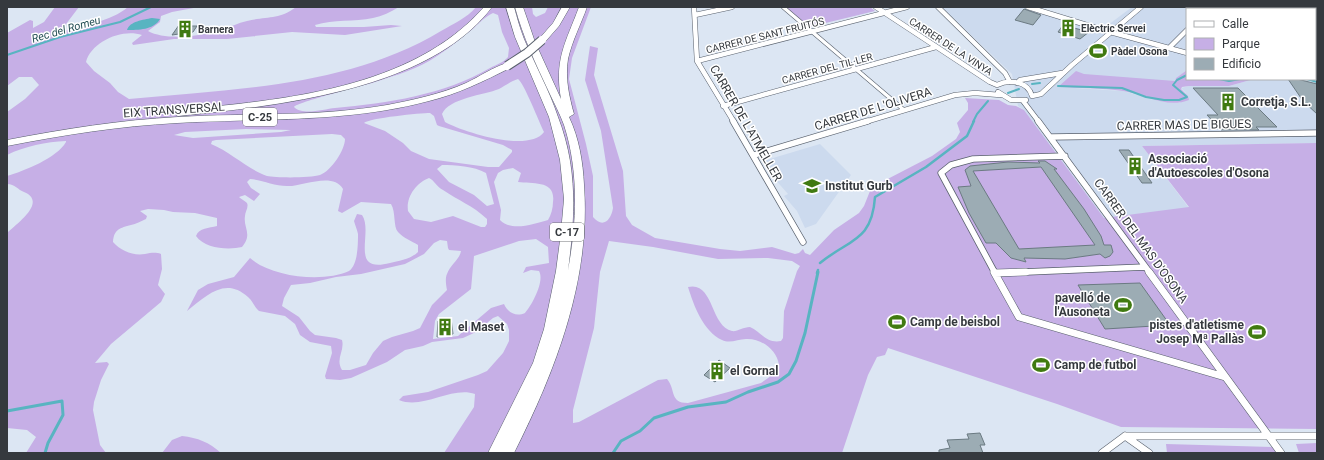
<svg xmlns="http://www.w3.org/2000/svg" width="1324" height="460" font-family="Roboto,sans-serif">
<rect width="100%" height="100%" fill="#dce6f3"/>
<!-- built -->
<path fill="#ccdaee" d="M942 7H1036L1104 28 1132 7H1210L1207 9H1187V70L1176 78 1175 82 1130 89 1058 87 1123 91 1160 101 1180 103 1186 93 1181 88 1189 86H1229L1254 79H1299L1317 83V143L1142 146 1189 208 1104 218 1024 110 1018 106 1012 74Z
M820 144 851 175 816 224 805 228 797 211 784 196 788 194 773 177 776 176 763 161Z"/>
<!-- green -->
<path fill="#c6afe6" fill-rule="evenodd" d="M55 7H79L63 28 64 31C86 24 110 22 128 7H199L172 12 161 16 160 22 148 31C166 41 202 36 221 30 230 27 238 23 247 21 267 16 279 20 296 7H399C391 12 382 16 373 18 354 22 334 19 315 25L316 27H364L391 25 402 26 345 35 292 32 227 39H174L133 45 132 43 142 35C122 28 91 42 86 62L94 71 110 83 118 92 129 99C234 89 348 87 441 31 453 24 467 18 476 7H532L533 14 536 17 545 13 548 7H591L572 58 569 79 586 144 593 176V217C603 229 611 220 613 208L601 131 585 80 590 46 598 48 594 75 623 171 626 216 632 225 655 238 720 249 740 251 772 247 795 254 799 253 803 249 805 253 810 255 834 230 859 213 864 206 870 191 876 185 932 156 956 139 960 132 957 123 968 110V103L965 98 999 100 1008 105 1016 106 1024 110 1104 218 1189 207 1142 146 1317 143V429L1121 427 1057 404 888 348 885 355 877 357 868 375 842 453H444L474 407 475 394C451 386 423 410 399 400L403 396 428 392 478 375 487 371 503 353 509 341V330L507 324 498 316 493 318 476 332 463 338 432 342 423 346 405 350 387 362 351 378 340 380 326 379 325 376 332 353 331 346 310 342 300 335 295 324 285 316 259 311C254 307 253 301 248 297 225 276 206 296 187 311L198 290 208 284 234 277 250 258C271 277 323 283 349 271 358 265 358 244 358 234 357 229 355 225 354 221L357 214 362 215C374 232 348 274 390 263 399 261 411 259 418 252V245C412 241 403 238 398 232 393 227 396 212 391 204L361 202 342 213 338 211 343 189C333 171 301 187 287 186 274 186 262 180 250 179L247 182 251 188 260 194 254 201 245 195 239 197C241 199 245 201 247 203 249 207 245 212 245 216 243 228 253 234 242 247 229 250 205 249 196 236 199 228 209 228 217 226V218L195 213 173 212 164 210 148 209 140 211 147 216 146 219C141 221 136 224 131 225 120 228 114 229 113 242 121 251 133 256 145 254 151 253 155 252 161 254L162 269 158 285 165 294 161 302 111 344 95 363 107 362 109 364 101 380 94 402 93 410 100 445 106 453H26L36 437 27 430 7 428V233C16 224 48 202 24 192 18 190 15 184 7 184V176C24 171 57 158 66 142V141C46 142 25 146 7 155V112L25 99 39 85 32 77H19L7 86V33L30 20 33 21V28L44 22ZM493 13 498 15 502 32 509 48 508 57C504 62 496 65 490 68 444 95 388 103 335 108 324 109 303 116 294 107 297 102 363 86 375 82 396 75 419 69 437 56 450 48 462 37 474 28 480 22 485 17 493 13ZM518 79C524 83 539 122 544 132 529 153 463 132 445 122L442 114C449 98 484 95 499 89 505 86 511 81 518 79ZM430 113 434 116 437 125 439 126 503 145 512 150V152L499 167H488L429 159 411 151 403 143 385 131 364 123C369 118 421 113 430 113ZM246 129 291 130 281 132 193 138 174 135 185 132ZM332 134 341 135 345 139C345 150 331 171 320 175 311 178 276 178 267 176 247 169 231 152 211 144L212 141 216 140ZM442 165C455 165 474 166 486 173L494 204 487 206 474 195 449 182 437 169ZM513 168 521 173 518 182C533 184 556 180 553 202 553 208 551 215 548 220 534 224 511 232 500 220L501 210 494 182 498 173 503 170ZM429 178C434 180 437 187 443 190 459 201 472 205 487 219V224L485 227H481L453 216 431 222 414 219 408 211C406 197 416 183 429 178ZM536 239 548 247 549 263 526 267 523 273 531 270 539 271C545 281 532 305 525 313 516 317 508 313 504 304L491 308 458 336 433 339 435 321 439 314 471 289 474 256 519 241ZM440 240 447 241 448 248 449 250 461 251C460 259 450 265 447 274 445 278 446 285 447 290L432 305 420 328 413 331 392 337 383 341 373 353 366 365 350 370H342C335 359 345 351 342 340L336 338 315 335 310 331 299 317 282 306 284 298 291 285 310 283 336 277 361 274 405 264 424 254 434 243ZM609 241 653 247 718 259 768 258 792 261 800 266 797 271 784 311 783 338 781 341C767 344 761 332 750 327 743 327 737 332 732 331 710 326 714 281 688 287 694 306 703 331 722 340 730 344 738 339 746 339 761 338 777 350 779 365L771 376 761 383 688 403C669 403 676 389 667 379L658 380 579 422 573 423V410L594 328 600 272Z
M784 7H870L875 11 809 27Z
M1187 70V79H1254L1229 86H1189L1182 87 1181 89 1188 96 1189 100C1167 109 1144 94 1123 91 1102 88 1079 88 1058 87L1076 71 1084 74 1175 81 1176 78Z
M182 436C198 438 209 442 221 453H162L172 440Z
M1317 443V453H1299L1296 444Z
M1166 444 1274 447 1279 453H1167Z"/>
<!-- water -->
<path fill="#58b4c1" d="M152 18 160 19C154 30 138 30 127 30 130 21 143 20 152 18Z"/>
<g fill="none" stroke-linecap="round" stroke-linejoin="round">
<!-- stream-far2 -->
<path stroke="#58b4c1" stroke-width="2" d="M7 55 60 37 120 22 151 7
M1219 79 1229 81 1240 79
M1307 79 1317 82
M1032 84 1040 83
M1058 86 1122 88 1146 97 1164 100H1179L1187 97 1173 85 1177 80 1187 75
M1008 93 1019 89
M973 122 977 114 988 101"/>
<!-- stream-far1 -->
<path stroke="#58b4c1" stroke-width="2.5" d="M820 263C849 239 872 242 875 197L926 167 967 136 974 121
M817 273 818 270"/>
<!-- stream -->
<path stroke="#58b4c1" stroke-width="3" d="M7 411 62 401 63 415 48 443 45 453
M613 453 621 441 640 431 654 418 688 407 726 402 748 392 778 382 789 374 796 361 805 333 818 272"/>
</g>
<!-- building -->
<path fill="#9cacb4" stroke="#6b7a82" fill-rule="evenodd" d="M1024 9 1041 15 1033 25 1015 20Z
M179 25H186L185 26H197L193 32 172 35Z
M1063 25 1089 32 1080 39 1058 32Z
M1288 79H1297L1317 84V114L1303 101Z
M1193 88H1238L1277 127H1256L1259 130H1221L1207 115H1218Z
M1119 150H1129L1152 183H1142Z
M1038 161H1045L1057 169H1054L1084 209 1101 236 1104 245H1111L1113 252 1110 256 1105 258 1100 254 1065 259 1024 258 1026 262 1011 258 996 243H986L969 213 958 187 971 186 965 170 970 166 1008 162 1040 163ZM1041 167 1095 245 1019 249 973 171Z
M1140 283 1170 325 1105 329 1078 285Z
M451 318 453 334 437 337 438 321Z
M719 360 730 368 715 382 704 375Z
M980 433 985 445H980L983 453H939V450L950 448 947 440 969 439 967 434Z"/>
<g fill="none" stroke-linecap="round" stroke-linejoin="round">
<!-- pedestrian casing -->
<g stroke="#59616d" stroke-width="4.5">
<path id="pedestrian" d="M783 7 904 110"/>
</g>
<!-- minor-far2 casing -->
<g stroke="#59616d" stroke-width="5.5">
<path id="minor-far2" d="M694 7 697 61 734 122
M876 7 990 82 997 85
M938 7 1005 73 1010 82
M1028 7 1103 30 1187 53
M1208 9 1210 7
M695 15 732 7
M1169 48 1187 30
M697 61 907 7
M1017 83 1020 80 1062 73
M997 85C1009 79 1028 81 1032 96
M998 92 1011 100H1026
M1032 96 1041 94 1072 65 1141 7
M1023 101 1039 122
M723 106 936 47
M865 122 955 95 975 93 1000 95"/>
</g>
<!-- minor-far1 casing -->
<g stroke="#59616d" stroke-width="7">
<path id="minor-far1" d="M733 121 803 242
M1038 121 1150 273
M1051 137 1317 133
M754 155 868 121
M995 273 941 173 951 165 973 159 1065 156
M1001 273 1145 267"/>
</g>
<!-- minor casing -->
<g stroke="#59616d" stroke-width="8">
<path id="minor" d="M994 272 1019 317 1225 377
M1149 272 1281 453
M995 273 1026 272
M1125 436H1317
M1125 436 1149 453
M1102 453 1125 436"/>
</g>
<!-- tertiary casing -->
<g stroke="#59616d" stroke-width="1">
<path id="tertiary" d="M1250 7 1277 8 1279 9H1255Z
M1315 21H1317V25H1315Z
M1315 35 1317 36V40L1315 39Z"/>
</g>
<!-- motorway casing -->
<g stroke="#59616d" stroke-width="1">
<path id="motorway" d="M484 7H492C429 91 275 106 178 116L173 113 178 110C281 100 411 90 484 7Z
M506 7H514C517 18 520 29 524 39 535 65 549 90 558 117 578 169 575 216 568 270 577 223 579 171 564 125 560 114 554 103 549 92 536 64 523 37 515 7H523L535 42 561 99C554 59 566 42 579 7H587C581 24 572 41 568 59 565 78 569 96 574 114L569 117C579 138 583 162 584 185 591 279 556 370 514 453H488L533 363 544 329 556 271 561 233 564 199 560 160 549 117 515 37Z
M562 7H570L559 26 545 42H539L538 40 553 23Z
M507 63 511 66 510 68C484 81 458 94 429 101 347 123 262 118 177 123 120 126 63 135 7 146V140C64 129 121 120 178 117 248 113 318 117 387 105 413 100 441 94 466 83 479 77 493 67 507 63Z"/>
</g>
<!-- pedestrian -->
<use href="#pedestrian" stroke="#fff" stroke-width="3.5"/>
<!-- minor-far2 -->
<use href="#minor-far2" stroke="#fff" stroke-width="4.5"/>
<!-- minor-far1 -->
<use href="#minor-far1" stroke="#fff" stroke-width="5.5"/>
<!-- minor -->
<use href="#minor" stroke="#fff" stroke-width="7"/>
<!-- tertiary -->
<use href="#tertiary" fill="#fff" fill-rule="evenodd"/>
<!-- motorway -->
<use href="#motorway" fill="#fff" fill-rule="evenodd"/>
<!-- motorway-bridge casing -->
<g stroke="#59616d" stroke-width="10" stroke-linecap="butt">
<path id="motorway-bridge" d="M507 66 527 53 542 40"/>
</g>
<!-- motorway-bridge -->
<use href="#motorway-bridge" stroke="#fff" stroke-width="8"/>
</g>
<!-- icons -->
<defs>
<g id="building-bare" transform="scale(1.38)"><path d="M-4-6H4V6H1V3H-1V6H-4ZM-2.5-4.3h1.7v1.8h-1.7ZM.8-4.3h1.7v1.8H.8ZM-2.5-1h1.7V.8h-1.7ZM.8-1h1.7V.8H.8Z" fill="#407a11" stroke="#fff" stroke-width="2.5" paint-order="stroke"/></g>
<g id="stadium-bare" transform="scale(1.38)"><path d="M0-5a6.5 5 0 1 0 0 10a6.5 5 0 1 0 0-10ZM-3.5-1.8h7v3.6h-7Z" fill="#407a11" stroke="#fff" stroke-width="2.5" paint-order="stroke"/></g>
<g id="school-bare" transform="scale(1.38)"><path d="M0-5L7-2L0 1L-7-2ZM-4 1L0 2.5L4 1V4Q0 6-4 4Z" fill="#407a11" stroke="#fff" stroke-width="2.5" paint-order="stroke"/></g>
</defs>
<g fill-rule="evenodd">
<use href="#building-bare" x="1068" y="28"/>
<use href="#building-bare" x="185" y="29"/>
<use href="#stadium-bare" x="1098" y="51"/>
<use href="#building-bare" x="1228" y="102"/>
<use href="#building-bare" x="1135" y="166"/>
<use href="#school-bare" x="812" y="186"/>
<use href="#stadium-bare" x="1123" y="305"/>
<use href="#stadium-bare" x="897" y="322"/>
<use href="#building-bare" x="445" y="327"/>
<use href="#stadium-bare" x="1257" y="332"/>
<use href="#stadium-bare" x="1041" y="365"/>
<use href="#building-bare" x="717" y="371"/>
</g>
<g text-anchor="middle" stroke-width="3" stroke-linejoin="round" paint-order="stroke">
<!-- far-poi labels -->
<g font-size="10" font-weight="bold" fill="#35393e" stroke="#fff" text-anchor="start">
<text x="1081" y="32">Elèctric Servei</text>
<text x="198" y="33">Barnera</text>
<text x="1111" y="55">Pàdel Osona</text>
</g>
<!-- far-street labels -->
<g font-size="10" fill="#35393e" stroke="#fff">
<text transform="translate(765 35) rotate(-14)" y="4">CARRER DE SANT FRUITÓS</text>
<text transform="translate(951 46) rotate(33)" y="4">CARRER DE LA VINYA</text>
<text transform="translate(827 68) rotate(-15)" y="4">CARRER DEL TIL·LER</text>
</g>
<!-- far-water labels -->
<g font-size="11" font-style="italic" fill="#275157" stroke="#fff">
<text transform="translate(66 29) rotate(-16)" y="4">Rec del Romeu</text>
</g>
<!-- shield labels -->
<g fill="#fff" stroke="#727478" stroke-width="1">
<rect x="243" y="108" width="34" height="18" rx="3"/>
<rect x="550" y="223" width="34" height="18" rx="3"/>
</g>
<g font-size="11" font-weight="bold" fill="#35393e">
<text x="260" y="121">C-25</text>
<text x="567" y="236">C-17</text>
</g>
<!-- poi labels -->
<g font-size="12" font-weight="bold" fill="#35393e" stroke="#fff" text-anchor="start">
<text x="1241" y="106">Corretja, S.L.</text>
<text x="1148" y="163">Associació<tspan x="1148" dy="14">d'Autoescoles d'Osona</tspan></text>
<text x="825" y="190">Institut Gurb</text>
<text x="1110" y="302" text-anchor="end">pavelló de<tspan x="1110" dy="14">l'Ausoneta</tspan></text>
<text x="910" y="326">Camp de beisbol</text>
<text x="1244" y="329" text-anchor="end">pistes d'atletisme<tspan x="1244" dy="14">Josep Mª Pallàs</tspan></text>
<text x="458" y="331">el Maset</text>
<text x="1054" y="369">Camp de futbol</text>
<text x="730" y="375">el Gornal</text>
</g>
<!-- street labels -->
<g font-size="12" fill="#35393e" stroke="#fff">
<text transform="translate(873 109) rotate(-17)" y="4">CARRER DE L'OLIVERA</text>
<text transform="translate(174 110) rotate(-4)" y="4">EIX TRANSVERSAL</text>
<text transform="translate(746 123) rotate(60)" y="4">CARRER DE L'ATMELLER</text>
<text transform="translate(1184 125) rotate(-1)" y="4">CARRER MAS DE BIGUES</text>
<text transform="translate(1141 241) rotate(54)" y="4">CARRER DEL MAS D'OSONA</text>
</g>
</g>
<!-- border -->
<rect width="1324" height="460" fill="none" stroke="#35393e" stroke-width="16"/>
<!-- legend -->
<rect x="1186" y="8" width="130" height="72" fill="#ffffff" stroke="#aeb0b2"/>
<rect x="1194" y="21" width="20" height="6" fill="#ffffff" stroke="#aeb0b2"/>
<text x="1222" y="28" font-size="12" fill="#35393e">Calle</text>
<rect x="1194" y="38" width="20" height="12" fill="#c6afe6" stroke="#aeb0b2"/>
<text x="1222" y="48" font-size="12" fill="#35393e">Parque</text>
<rect x="1194" y="58" width="20" height="12" fill="#9cacb4" stroke="#aeb0b2"/>
<text x="1222" y="68" font-size="12" fill="#35393e">Edificio</text>
</svg>
